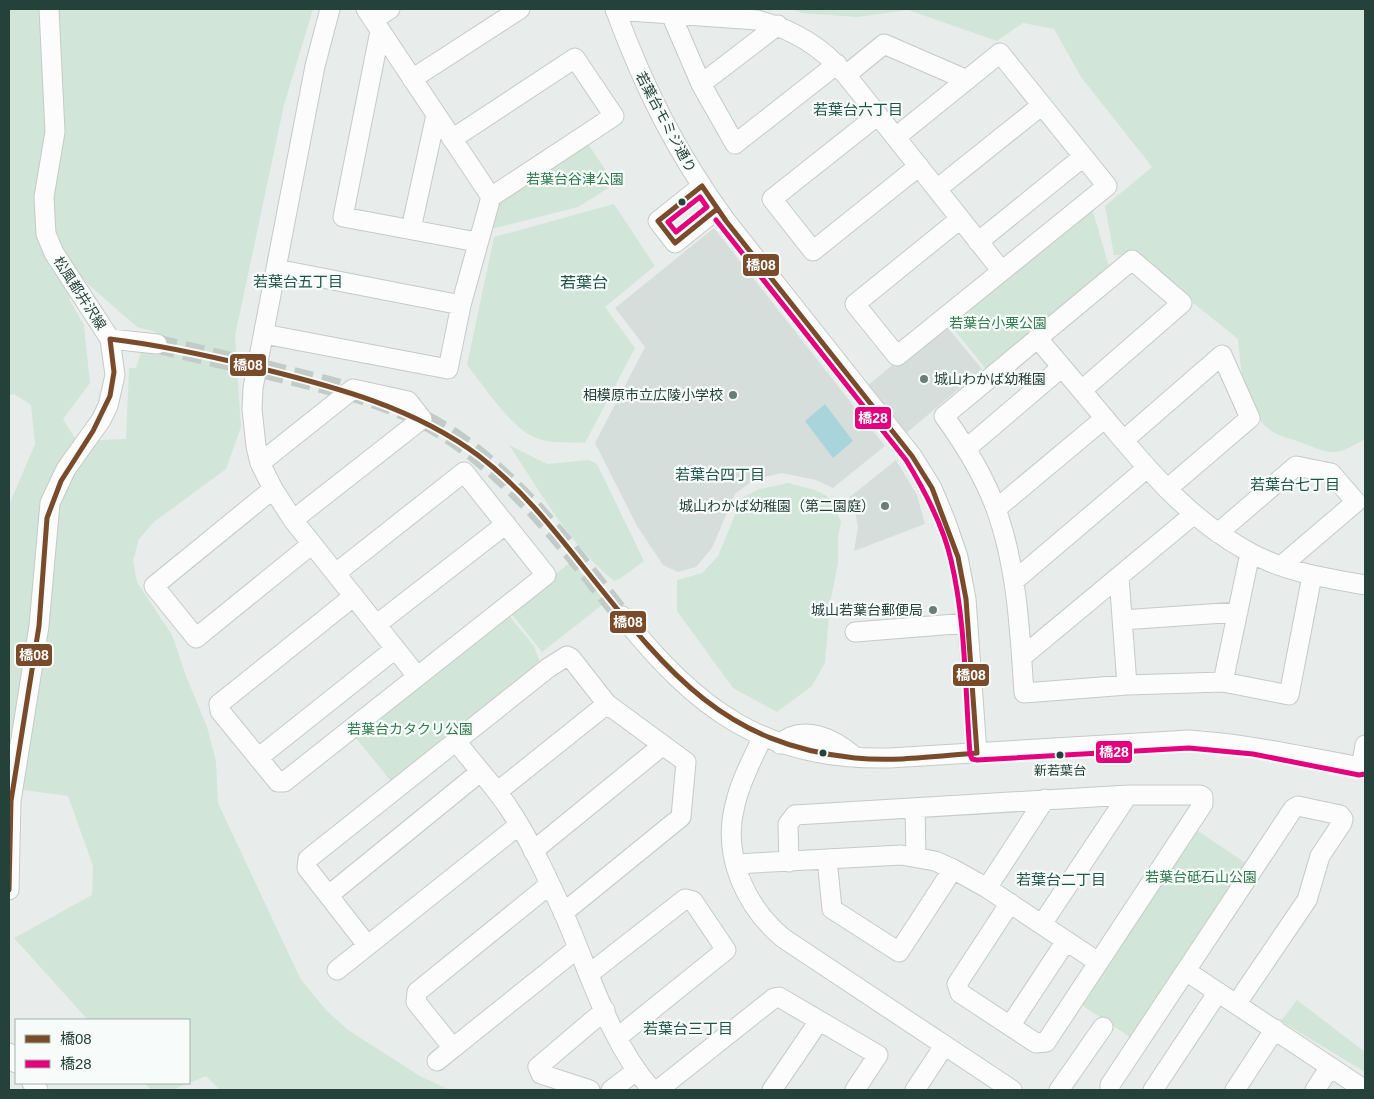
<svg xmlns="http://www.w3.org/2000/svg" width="1374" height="1099" font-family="Arial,'Noto Sans JP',sans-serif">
<rect width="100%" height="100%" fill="#e8edeb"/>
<!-- built -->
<path fill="#d6dedb" d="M714 228 885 446 833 488 816 480 782 473 755 479 735 494 712 548 696 567 678 572 663 565 637 526 595 443 645 347 615 308Z
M943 322 982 369 903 436 865 388Z
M896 460 917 495 925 524 854 551 858 527 855 512 846 500Z"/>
<!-- green -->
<path fill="#d1e6d8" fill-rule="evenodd" d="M9 9H313L284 105 235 336 241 427 226 469 154 522 139 539 133 561 137 582 172 635 186 676 207 727 216 761 218 803 300 978 325 1009 348 1030 420 1076 448 1089 462 1090H220L206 1076 172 1090H151L145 1083H189V1020H88L14 938 92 895 93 866 68 796 9 788V505L35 444 31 405 14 394 9 395ZM82 279 137 327 156 332 159 355 141 352 136 368H129L126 439 77 441 63 419 90 383 84 325 69 299Z
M791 9H1365V439C1334 457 1335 455 1302 443 1293 439 1281 437 1273 432 1243 413 1241 370 1238 339L1135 256 1114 255 1105 206 1152 167 1081 77 1054 29 1023 23 997 41 908 10 857 17 802 13Z
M586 141 615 184 578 207 491 229 498 197Z
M614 204 655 266 605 307 635 348 585 443C571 442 553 444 539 439 512 431 485 387 467 365L494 237Z
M1091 205 1110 270 989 373 947 321Z
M509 445 547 464 589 460 597 464 644 561 621 578 614 581C569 544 541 493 509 445Z
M788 483 815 490 827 496 834 505 841 522 838 537V564L830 603 825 663 812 686 777 712 733 688 677 611V580L702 573 718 556 742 498 759 489Z
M572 561 606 602 542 652 509 611Z
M507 613 534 646 541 665 393 784 353 734Z
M1192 827 1250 866 1133 1039 1077 1002Z
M1297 1000 1365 1052V1072L1281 1021Z"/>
<!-- water -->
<path fill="#a9d4db" d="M825 404 853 441 833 458 805 421Z"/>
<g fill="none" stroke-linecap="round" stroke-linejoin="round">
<!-- minor-tunnel -->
<path stroke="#c1cbc8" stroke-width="19" stroke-dasharray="19 9" stroke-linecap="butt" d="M157 344C198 354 239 363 279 373 337 387 400 402 450 435 521 483 570 550 622 616"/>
<!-- minor casing -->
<g stroke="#c5cac8" stroke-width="21">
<path id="minor" d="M330 9 315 66 253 388 252 409 256 446 260 463 273 489 293 520 417 676
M366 9 491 197
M615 9C644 88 676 152 726 221L912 456 932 488 946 522 958 557 966 599 977 753
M615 10 757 20C794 30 821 46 846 75L1001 270
M670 12 701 84 735 144 837 64
M373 20 390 9
M380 31 343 217 477 242
M846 75 884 44 967 80
M412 79 520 9
M701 84 778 25
M878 115 772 199 813 251 919 166
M896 137 1000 53 1107 186 897 356 855 304 960 219
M702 186 658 221 675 243 717 209
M937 189 1042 105
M411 229 436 115
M978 242 1083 157
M276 269 461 305
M264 334 448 369 461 305 491 197 614 116 575 58 452 139
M1037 338C1065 370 1091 402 1118 434 1157 480 1195 523 1249 552 1285 572 1325 578 1365 585
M110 339 157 344
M1082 390 1182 303 1132 260 944 416C965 445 984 476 996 509 1017 567 1020 632 1024 693L1127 685 1223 682 1289 695 1312 576
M1124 440 1222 355 1250 418 1167 489
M967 448 1062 367
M260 463 353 389 408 401 422 419 293 520
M273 489 154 586 196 638 312 544
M996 509 1105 418
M1218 533 1296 466 1331 473 1356 502 1281 566
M336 573 464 472 546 575 284 782H278L220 711 219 704 354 596
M1119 577 1127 685
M1014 581 1147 468
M622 616C697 709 764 761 889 758L1189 740C1249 744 1307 757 1365 768
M1122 620 1238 612
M376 625 506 524
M855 632 968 623
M1022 657 1193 515
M1223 682 1250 553
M762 738C752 760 740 782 735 805 722 855 745 906 783 938L1012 1090
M456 741C473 764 494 785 510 810 531 842 548 879 564 914 590 973 609 1041 652 1090
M780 744C803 723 834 739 854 756
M258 758 395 649
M1361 768 1365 745
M497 792 607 704
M915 808 916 857
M533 851 663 745
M827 859 832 909 899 952 953 869
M789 862 788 824 795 815 1128 795H1200L1203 797V804L1046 1042 1036 1043 960 993 957 984 1010 903
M735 864 901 855 935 861 953 869 987 888 1098 962
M549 885 417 992 416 1002 453 1048 578 948
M987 888 1045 799
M9 890 11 801 39 626 50 503 66 469 101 420 108 406 115 375 110 339 54 253 46 234 44 197 55 132 49 9
M329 895 480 772
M1042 924 1128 795
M367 945 307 868 308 859 548 668 567 656 571 658 607 704 686 762 681 817 563 913
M337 970 519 825
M1186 971 1365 1090
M589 974 685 899 693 901 726 950 618 1037
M1010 1026 1066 941
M9 1053 16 1063
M437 1061 453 1048
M32 1083 38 1090
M590 1090 541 1074 538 1067 605 1010
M611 1090 636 1071
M658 1090 774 998 779 997 878 1055 855 1090
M772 1090 819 1021
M915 1090 944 1046
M1059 1090 1103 1027
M1110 1090V1085L1293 809 1298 806 1340 815 1343 819 1342 823 1320 856 1307 900 1237 1003
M1153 1090 1218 992
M1235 1090 1275 1029
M1315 1090 1330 1067"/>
</g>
<!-- minor -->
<use href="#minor" stroke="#fcfcfc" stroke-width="19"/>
<!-- bus-1 casing -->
<g stroke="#f7fbf9" stroke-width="9">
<path id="bus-1" d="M9 890 11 801 39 626 47 518 61 481 93 431 110 396 114 372 110 339C161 345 210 356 259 368 336 387 415 408 479 456 524 490 558 535 593 579 669 674 726 745 855 758 896 762 937 756 977 753L966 599 958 557 932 488 912 456 726 221 702 186 658 221 675 243 717 209"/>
</g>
<!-- bus-2 casing -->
<g stroke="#f7fbf9" stroke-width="9">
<path id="bus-2" d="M700 197 707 207 676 232 668 222Z
M716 220 906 460C925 491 943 525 951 560 966 623 965 690 970 754L972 759 977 760 1189 748 1253 754 1359 775 1365 774"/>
</g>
<!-- bus-1 -->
<use href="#bus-1" stroke="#7a4b2a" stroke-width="5"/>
<!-- bus-2 -->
<use href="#bus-2" stroke="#e5007d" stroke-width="5"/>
</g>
<!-- markers -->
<g fill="#24423a" stroke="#f7fbf9" stroke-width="2">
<circle cx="682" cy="202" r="4.5"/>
<circle cx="823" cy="753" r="4.5"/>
<circle cx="1060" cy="755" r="4.5"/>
</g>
<g fill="#697e78" stroke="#f7fbf9" stroke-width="2">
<circle cx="924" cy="379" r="5"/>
<circle cx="733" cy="395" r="5"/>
<circle cx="885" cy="506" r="5"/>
<circle cx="933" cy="610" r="5"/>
</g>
<g text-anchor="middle" stroke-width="4.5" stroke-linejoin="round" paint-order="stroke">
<!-- bus labels -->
<g font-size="13" fill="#24423a" stroke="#f7fbf9">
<text x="1060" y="775">新若葉台</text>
</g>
<!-- street labels -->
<g font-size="14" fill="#24423a" stroke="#f7fbf9">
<text transform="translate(666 122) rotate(62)" y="5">若葉台モミジ通り</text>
<text transform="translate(80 293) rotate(57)" y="5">松風都井沢線</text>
</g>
<!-- park labels -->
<g font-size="14" fill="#2d7a4b" stroke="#f7fbf9">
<text x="575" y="184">若葉台谷津公園</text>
<text x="998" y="328">若葉台小栗公園</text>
<text x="410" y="734">若葉台カタクリ公園</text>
<text x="1201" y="882">若葉台砥石山公園</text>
</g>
<!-- poi labels -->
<g font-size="14" fill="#24423a" stroke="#f7fbf9" text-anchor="end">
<text x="934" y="384" text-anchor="start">城山わかば幼稚園</text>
<text x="723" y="400">相模原市立広陵小学校</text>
<text x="875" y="511">城山わかば幼稚園（第二園庭）</text>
<text x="923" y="615">城山若葉台郵便局</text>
</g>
<!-- neighbourhood labels -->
<g font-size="15" fill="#1f5548" stroke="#f7fbf9">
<text x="858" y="115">若葉台六丁目</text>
<text x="298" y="287">若葉台五丁目</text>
<text x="720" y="480">若葉台四丁目</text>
<text x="1295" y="490">若葉台七丁目</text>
<text x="1061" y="885">若葉台二丁目</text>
<text x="688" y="1034">若葉台三丁目</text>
</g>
<!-- quarter labels -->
<g font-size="16" fill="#1f5548" stroke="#f7fbf9">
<text x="584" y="288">若葉台</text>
</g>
</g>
<g stroke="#f7fbf9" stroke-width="2">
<rect x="742" y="253" width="38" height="24" rx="5" fill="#7a4b2a"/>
<rect x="229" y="353" width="38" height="24" rx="5" fill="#7a4b2a"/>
<rect x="854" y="406" width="38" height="24" rx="5" fill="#e5007d"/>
<rect x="609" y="610" width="38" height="24" rx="5" fill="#7a4b2a"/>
<rect x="15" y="643" width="38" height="24" rx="5" fill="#7a4b2a"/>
<rect x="952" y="663" width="38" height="24" rx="5" fill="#7a4b2a"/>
<rect x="1095" y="740" width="38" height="24" rx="5" fill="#e5007d"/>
</g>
<g font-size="14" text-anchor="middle" font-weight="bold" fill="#fff">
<text x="761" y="270">橋08</text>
<text x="248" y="370">橋08</text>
<text x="873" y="423">橋28</text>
<text x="628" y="627">橋08</text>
<text x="34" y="660">橋08</text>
<text x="971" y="680">橋08</text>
<text x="1114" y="757">橋28</text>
</g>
<!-- border -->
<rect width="1374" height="1099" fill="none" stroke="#24423a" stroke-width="20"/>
<!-- legend -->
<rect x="15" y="1019" width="175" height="65" fill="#f7fbf9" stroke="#a3b1ad"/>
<rect x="25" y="1035" width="25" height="8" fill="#7a4b2a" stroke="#a3b1ad"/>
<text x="60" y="1044" font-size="15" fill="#24423a">橋08</text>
<rect x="25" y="1060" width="25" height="8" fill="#e5007d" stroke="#a3b1ad"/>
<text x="60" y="1069" font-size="15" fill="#24423a">橋28</text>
</svg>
